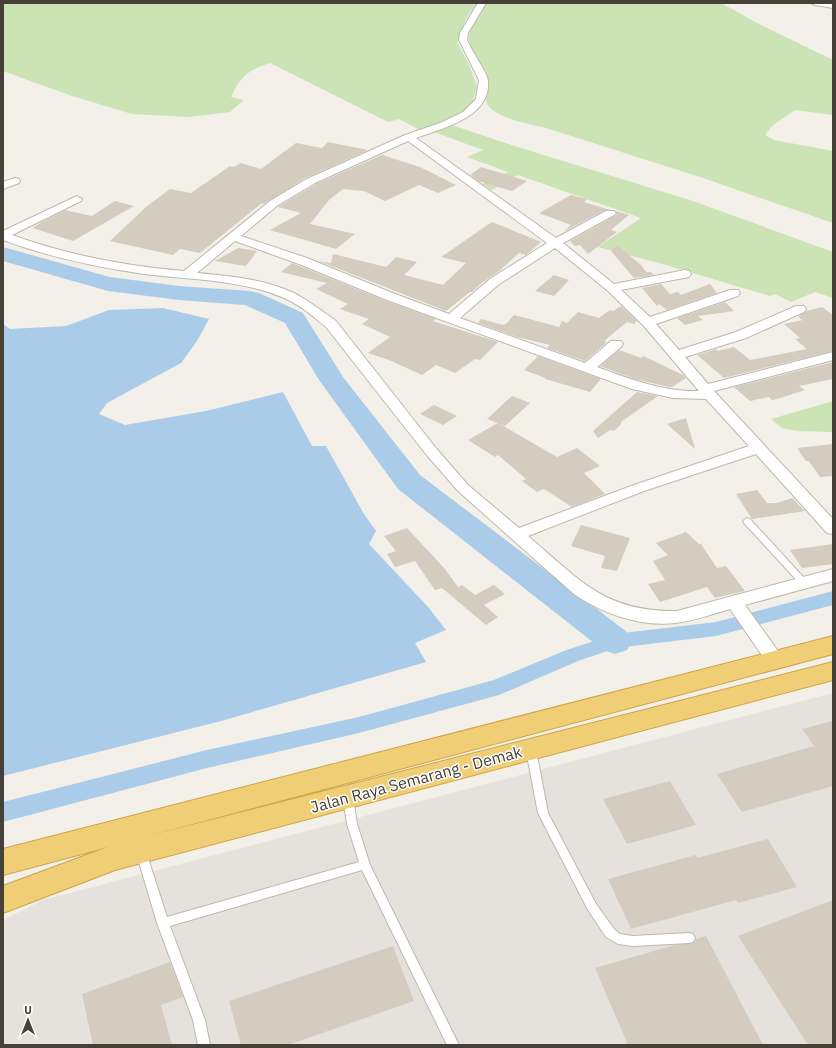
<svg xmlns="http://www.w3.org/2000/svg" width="836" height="1048" font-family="'IBM Plex Sans',sans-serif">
<rect width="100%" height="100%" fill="#f2f0e8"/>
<!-- industrial -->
<path fill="#e5e2dd" d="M833 693V1045H3V920L43 900Z"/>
<!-- green -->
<path fill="#cbe3b5" d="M3 3H477L467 17 457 42 470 67 477 87 472 104 464 112 420 130 399 119 388 122 270 63C248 70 241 76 231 97L244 100 230 112 189 117 132 114 72 96 3 71Z
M486 3H721L759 24 833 60V115L795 110 772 126 765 135 774 140 833 151V223L700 177 543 127C529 124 490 117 486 101 485 93 489 84 487 76 485 72 481 67 478 63 462 35 469 28 486 3Z
M452 125 505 143 693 201 833 252V298L815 292 791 302 775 294 770 296 666 265 598 247 641 218 518 175 492 190 482 184 508 172 467 157 483 150 434 132Z
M833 401V432L797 431 782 428 771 419Z"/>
<!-- water -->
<path fill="#abcce9" d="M163 308 209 319 197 341 181 363 107 403 99 414 125 425 206 411 283 392 312 446H326L364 514 376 531 369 544 428 607 446 630 415 643 426 662 221 721 3 776V324L10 329 66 326 109 310Z"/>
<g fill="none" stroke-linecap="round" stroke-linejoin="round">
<!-- canal -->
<path fill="#abcce9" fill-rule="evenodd" d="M833 591V605L716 636 616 648 578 661 499 695 359 733 207 768 3 822V802L207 750 359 717 494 680 564 651 615 634 716 622Z"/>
<!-- river -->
<path fill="#abcce9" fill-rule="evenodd" d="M3 247 110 277 179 286 250 291 259 293 303 313 343 377 420 475 627 632 632 641 627 650 615 654 603 650 398 489 319 380 285 323 245 305 179 300 108 291 3 261Z"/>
</g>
<!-- building -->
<path fill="#d3ccbf" d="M328 142 368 150 306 178 264 204 262 203 200 253 180 249 173 255 110 241 146 207 170 189 191 193 230 166 234 167 240 163 261 169 296 143 322 148Z
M382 155 420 167 456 185 438 193 419 185 385 201 364 191 343 189 329 200 310 224 355 234 336 249 270 230 301 213 278 207 279 206 316 184Z
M481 167 527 181 512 191 478 181 470 175Z
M571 195 587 199 584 202 610 210H605L563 232 571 225 539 213Z
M115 201 134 206 73 241 33 228 42 222 65 210 92 216Z
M616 211 629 215 611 230 617 232 588 254 580 245 575 246 570 241 615 216 618 213Z
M492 222 541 242 526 255 519 253 498 272 483 282 472 292H470L446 311 319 261 331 263 333 254 386 267 396 257 417 262 404 275 443 285 466 263 441 257Z
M617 245 642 266 646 272H651L654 275 634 278 611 251Z
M238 248 257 251 246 266 215 261Z
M292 263 386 301 436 319 433 321 498 342 480 360 475 359 455 373 436 365 422 375 389 360 368 353 390 337 362 324 369 319 340 309 348 304 316 289 327 283 281 272Z
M554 275 569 280 554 296 535 291Z
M661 284 670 294 678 292 681 295 710 284 717 293 667 310 659 304 657 306 642 288Z
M725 302 734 311 698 316 703 320 685 325 677 318Z
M621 306 637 321 634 324 627 322 604 341 607 342 585 361 547 348 550 345 517 337 478 323 481 319 503 325 507 323 514 315 559 327 562 321 567 323 578 312 599 318 610 310 613 311Z
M822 307 833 315V351L724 378 697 355 716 349 718 351 734 347 750 360 807 349 795 339 800 338 784 324 803 320 798 317 806 311Z
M619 350 641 358 643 356 683 375 686 378 672 387H669L635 379 600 366Z
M538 356 601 379 590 392 545 379 546 378 524 370Z
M833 362V379L799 386 805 390 777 399 772 400 769 397 750 401 734 387Z
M637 392 658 396 621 422V424L614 431 610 430 598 438 593 431Z
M512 396 530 403 505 426 487 419Z
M434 405 457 416 443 425 420 414Z
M686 418 695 449 667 424Z
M498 423 557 457 577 448 600 466 584 473 605 494 572 507 544 489 537 492 522 481 526 479 498 455 495 457 468 440Z
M833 444V476L820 477 809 461H806L797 448Z
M757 490 767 503H777L792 498 805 511 752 519 736 494Z
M581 525 630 538 617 571 601 568 605 556 571 546Z
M407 528 444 568 458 587 462 585 475 595 494 585 505 594 484 605 498 617 486 625 442 588 435 590 415 561 395 567 387 554 396 551 384 536Z
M686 532 699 544H701L717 568 726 566 745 591 715 598 707 587 660 602 648 584 665 580 653 561 668 555 656 543Z
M833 544V564L802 568 790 550Z
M833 721V786L742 812 717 774 814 746 802 729Z
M670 781 696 825 627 844 603 799Z
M768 839 797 887 738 903 736 900 631 929 608 879 696 855 697 858Z
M833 900V1045H808L738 936Z
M706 936 763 1045H628L595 968 675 945 693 943 696 939Z
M393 946 414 1001 288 1045H241L229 1001Z
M170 962 183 997 161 1005 172 1045H93L82 994Z"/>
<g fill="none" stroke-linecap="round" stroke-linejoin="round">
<!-- lane casing -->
<g stroke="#bdb8ac" stroke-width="2">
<path id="lane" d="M747 518 750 519 807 581 808 583 807 585H801L744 523 743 521Z
M531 746 534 747 536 750 548 813 596 904 614 929 620 934 633 936 689 933 693 934 695 938 693 942 689 943 633 946 618 944 606 937 588 910 538 813 526 750 528 747Z
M348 794 352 795 353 798 357 824 370 865 459 1045H447L362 870 170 926 205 1020 210 1045H198L193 1020 157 923 136 852 137 849 141 847 145 849 146 852 167 917 359 862 347 824 343 798 344 795Z"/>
</g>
<!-- street casing -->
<g stroke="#bdb8ac" stroke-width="2">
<path id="street" d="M478 3H486L468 33 467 40C471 50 488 74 488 81 491 117 443 128 416 138L556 238 606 211H614L616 213 614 215 563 243 614 284 685 270 689 271 691 274 689 277 621 290 650 317 730 290H738L740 293 738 296 656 324 679 350 736 332 796 306H804L806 309 804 312 746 338 685 357 708 384 833 352V360L714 391 833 519V534L827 533 756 454 644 491 528 536C580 580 604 612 677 611L833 569V581L745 605 780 654 783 659 780 664 774 666 768 664 730 609C712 614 694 621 676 623 640 627 603 614 574 594L458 491 425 453 326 327C313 316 300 305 284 298 240 279 191 280 144 274 96 267 49 257 3 240V231L77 196 82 199 81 201 12 235C67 255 125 266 184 271L270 201 307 179 405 135 440 123 463 112 476 99 479 80 459 40 460 33ZM408 141 547 243 490 279 449 314 395 294 307 258 241 236 278 205 315 183ZM235 241 299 264 387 300 632 389 673 398 706 399 749 446 634 485 519 528 468 485 435 447 336 321C322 311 309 301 294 293 264 279 230 276 197 273ZM555 248 608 291 643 325 699 391C663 392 630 379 597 367L621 347 623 344 621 341H611L585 363 460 318 498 285Z
M811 3 833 4V8L815 5Z
M15 178 19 179 20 181 19 183 3 189V182Z"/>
</g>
<!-- highway casing -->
<g stroke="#cea447" stroke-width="2">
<path id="highway" d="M833 636V654L144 837 833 662V680L115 870 3 913V886L108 847 3 875V849Z"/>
</g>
<!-- lane -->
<use href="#lane" fill="#fff" fill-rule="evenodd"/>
<!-- street -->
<use href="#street" fill="#fff" fill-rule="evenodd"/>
<!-- highway -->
<use href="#highway" fill="#f0ce76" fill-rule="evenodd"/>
</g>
<g text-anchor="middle" stroke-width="3" stroke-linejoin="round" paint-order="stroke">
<!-- near-street labels -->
<g font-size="16" fill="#454138" stroke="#fff">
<text transform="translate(416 779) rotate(-15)" y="6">Jalan Raya Semarang - Demak</text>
</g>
</g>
<!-- border -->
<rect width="836" height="1048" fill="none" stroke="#454138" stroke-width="8"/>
<!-- north arrow -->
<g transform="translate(28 1020)" stroke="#ffffff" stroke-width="3" paint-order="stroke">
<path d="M0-3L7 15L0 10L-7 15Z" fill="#454138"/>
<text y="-6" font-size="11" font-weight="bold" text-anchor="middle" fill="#454138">U</text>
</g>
</svg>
